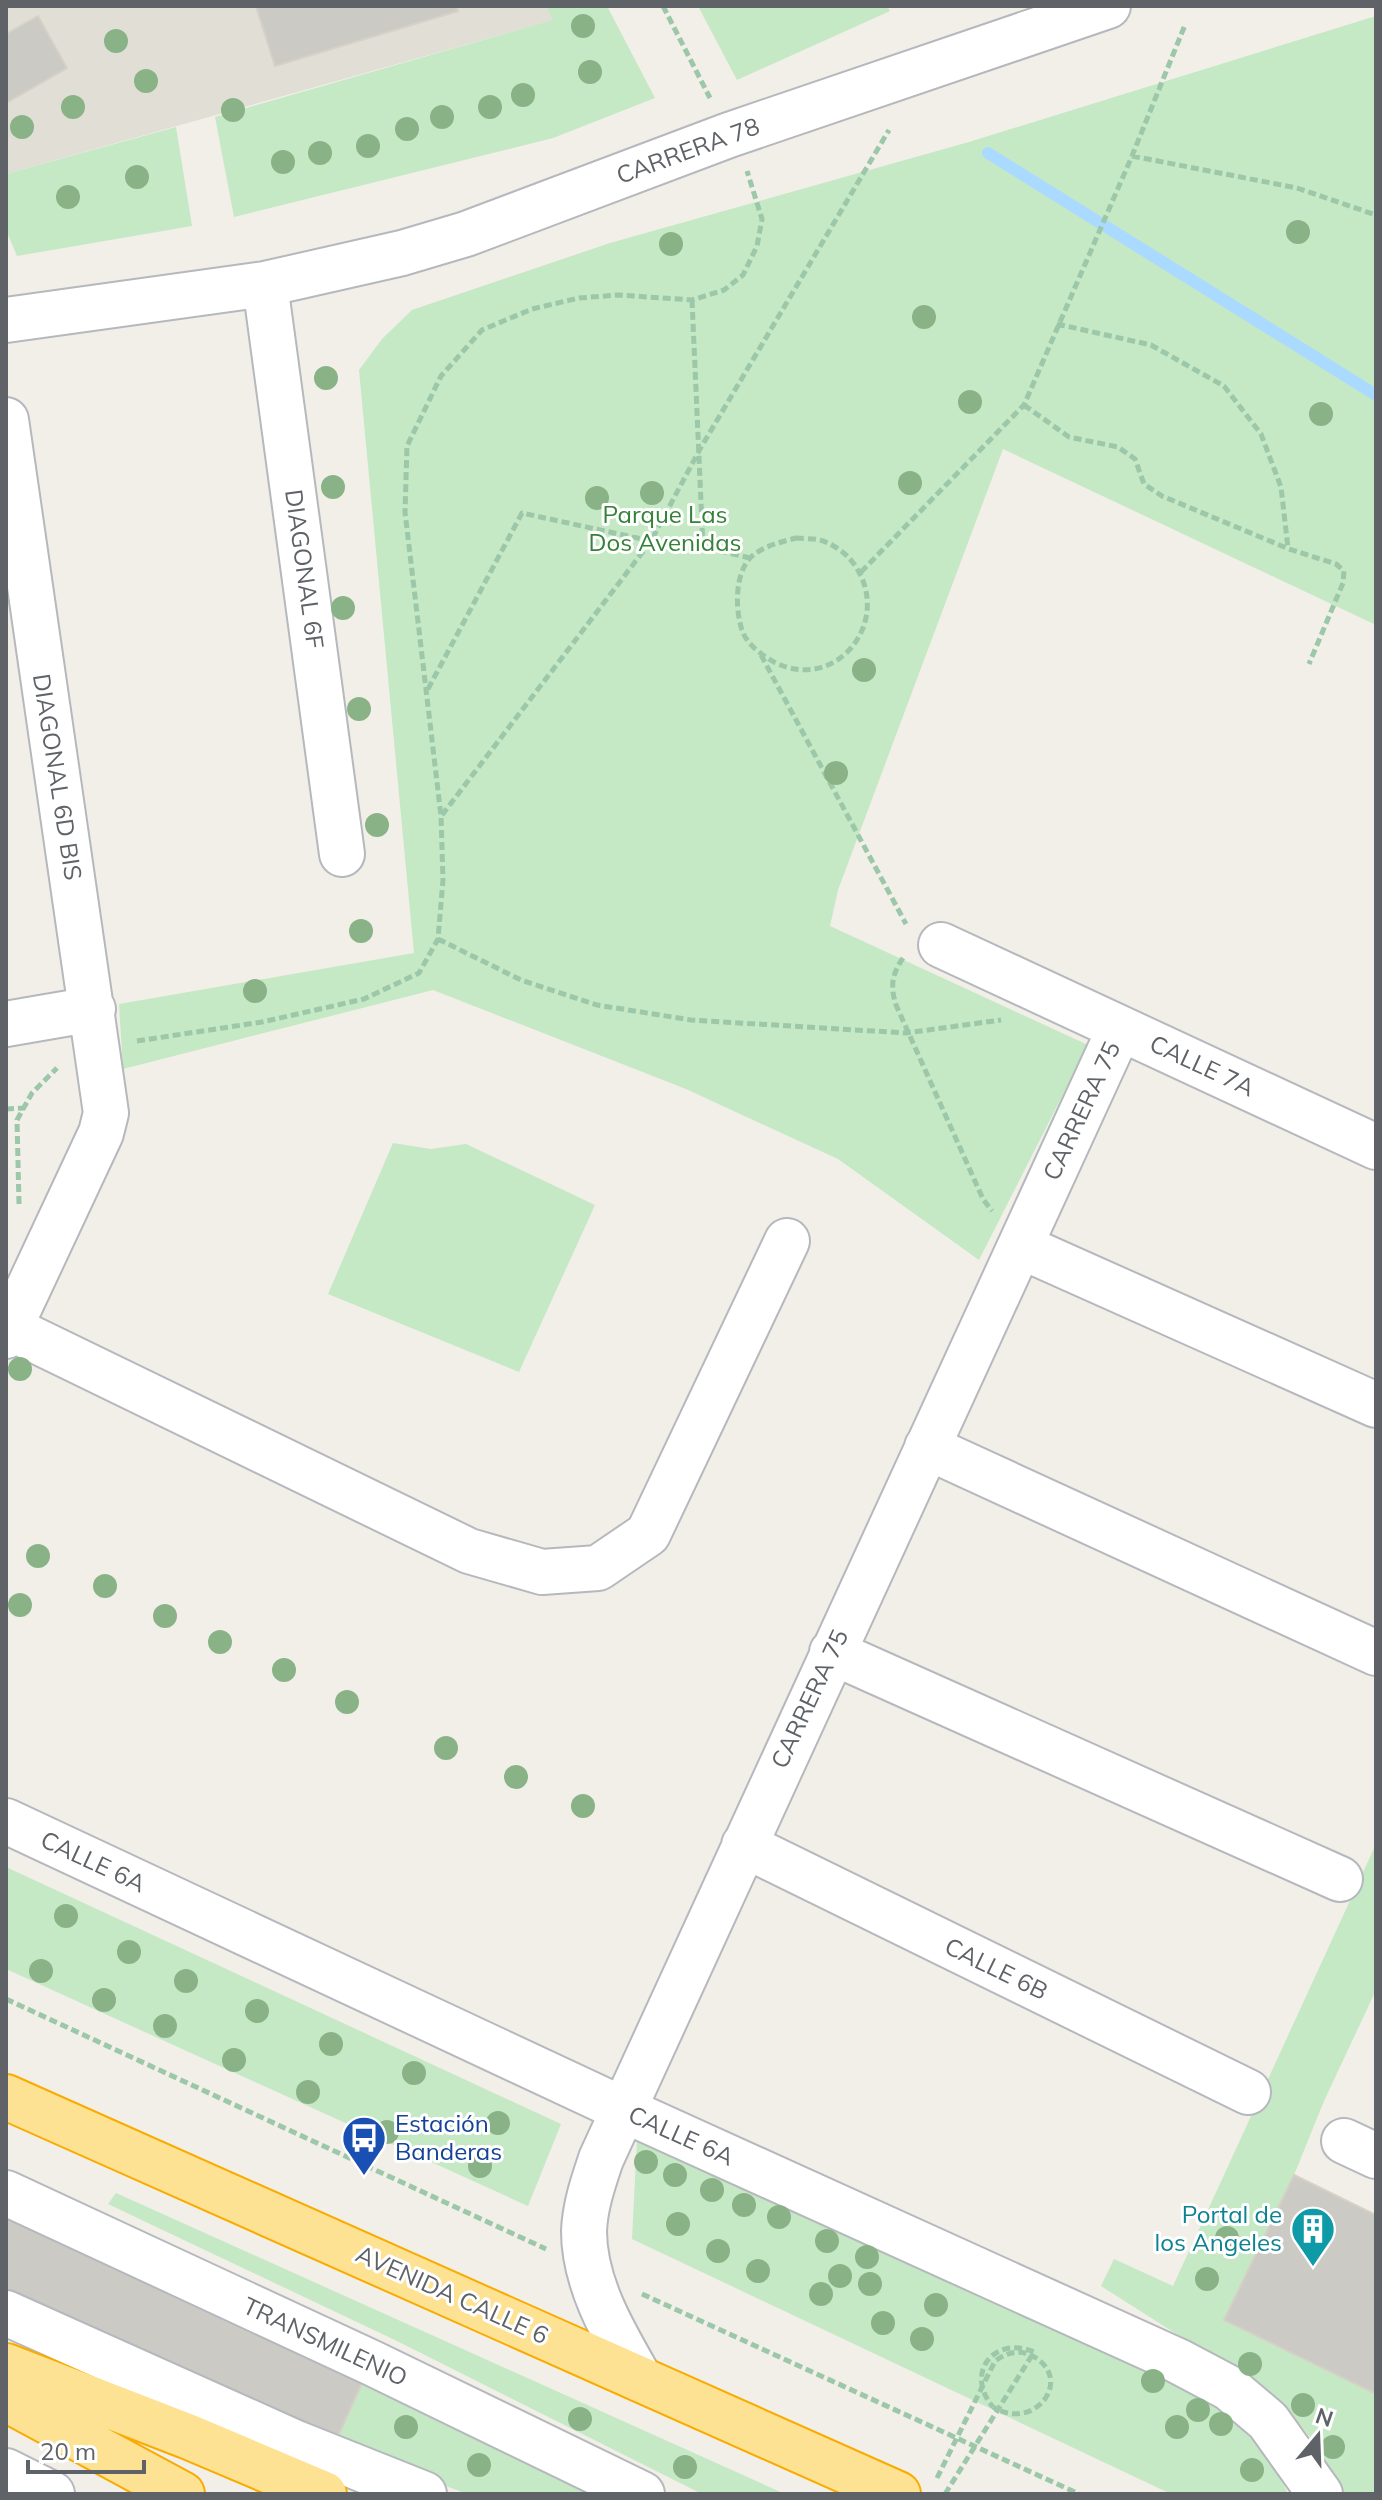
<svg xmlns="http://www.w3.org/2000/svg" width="1382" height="2500" font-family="Mulish,sans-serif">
<rect width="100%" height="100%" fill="#f1efe8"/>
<!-- education -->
<path fill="#e1ded6" d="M6 6H546L554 20 6 174Z"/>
<!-- green -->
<path fill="#c5e8c5" d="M546 6H607L655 98 553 138 234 217 215 117 553 20Z
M698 6H887L890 11 737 80Z
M1376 16V625L1003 449 838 890 830 926 1088 1045 979 1260 838 1159 686 1089 433 990 123 1069 119 1004 414 953 359 370 382 339 412 310 610 243 969 142Z
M176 127 192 226 17 256 6 230V174Z
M393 1143 431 1149 466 1144 595 1205 519 1372 328 1294Z
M1376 1844V1990L1324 2101 1294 2175 1224 2320 1376 2394V2494H1347L1338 2485 1310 2437 1290 2413 1266 2391 1101 2286 1114 2259 1173 2286Z
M6 1867 561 2124 528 2206 6 1969Z
M637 2139 1180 2383C1227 2414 1265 2441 1288 2494H1171L632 2239Z
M116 2193 785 2494H702L397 2341 108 2204Z
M364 2380 594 2494H467L335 2443Z"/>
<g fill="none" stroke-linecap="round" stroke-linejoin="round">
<!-- stream -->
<path stroke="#aadaff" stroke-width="12" d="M988 153 1376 395"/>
</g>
<!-- building -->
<path fill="#cccac5" stroke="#d6d1c6" stroke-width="2" d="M256 6H456L458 11 275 66Z
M38 16 67 68 6 103V34Z
M1294 2175 1376 2215V2394L1224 2320Z
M6 2210 367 2372 335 2443 6 2297Z"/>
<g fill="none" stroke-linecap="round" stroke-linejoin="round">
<!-- minor casing -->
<g stroke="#b5b8bc" stroke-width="48">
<path id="minor" d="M265 284 342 854
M6 320 265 284 402 253 466 234 729 135 1108 6
M6 420 106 1113 101 1133 6 1336
M941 945 1376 1147
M6 1024 93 1009
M1020 1246 1376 1405
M10 1328 469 1551 542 1572 598 1568 648 1534 787 1241
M927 1447 1376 1653
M832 1652 1340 1879
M6 1821 622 2109 1178 2361 1229 2388 1268 2421 1320 2494
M744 1845 1248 2092
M1344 2141 1376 2156
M6 2193 372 2363 642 2494
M6 2313 296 2443 424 2494
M640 2379C614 2334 584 2284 584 2231 585 2206 593 2183 601 2159L1120 1028
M6 2471 52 2494"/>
</g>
<!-- highway casing -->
<g stroke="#f9ab00" stroke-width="48">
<path id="highway" d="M6 2097 898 2494
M6 2366 187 2436 324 2494
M6 2399 182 2494"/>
</g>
<!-- path -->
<path stroke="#9cc7a9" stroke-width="5" stroke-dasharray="8 4" stroke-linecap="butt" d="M663 6 710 98
M1132 156 1297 188 1376 215
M692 300 703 547 750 558
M1057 324 1151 345 1224 386 1261 434 1281 487 1288 548
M1024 405 1069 437 1118 447 1135 459 1144 484 1162 496 1289 549 1336 564 1344 571 1343 583 1309 664
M796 538C803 539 812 538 820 540 831 543 843 551 850 559 898 616 838 695 774 662 762 655 749 646 743 633 735 612 734 574 751 557 763 546 781 542 796 538Z
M861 572 1024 405 1132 156 1185 25
M761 655 906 924
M428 689 522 513 651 541 703 547
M442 815 651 541 700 449 889 130
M438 939 521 980 597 1005 691 1020 906 1033 1001 1020
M903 958C892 974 890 986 896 1005L983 1199 992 1211
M137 1041 262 1022 364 999 419 973 438 939 443 880 441 816 405 512 407 446 441 376 482 330 532 309 579 298 619 295 692 300 724 290 743 275 757 246 762 219 747 171
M6 1109 24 1108
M19 1204 17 1120 32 1093 57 1068
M6 1999 546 2249
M642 2294 1079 2494
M937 2478 995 2361C1008 2352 1021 2348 1036 2358 1073 2382 1033 2432 993 2407"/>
<!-- minor -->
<use href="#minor" stroke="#fff" stroke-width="44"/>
<!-- highway -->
<use href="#highway" stroke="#fde293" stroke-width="44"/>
<!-- path-bridge -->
<path stroke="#9cc7a9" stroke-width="5" stroke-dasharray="8 4" stroke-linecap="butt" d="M945 2494 1034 2352C994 2335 964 2373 993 2407"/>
</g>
<!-- trees -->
<g fill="#89b387">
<circle cx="583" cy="26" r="12"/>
<circle cx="116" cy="41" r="12"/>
<circle cx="590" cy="72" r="12"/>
<circle cx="146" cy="81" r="12"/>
<circle cx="523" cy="95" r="12"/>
<circle cx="73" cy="107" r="12"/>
<circle cx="490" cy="107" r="12"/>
<circle cx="233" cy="110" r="12"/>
<circle cx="442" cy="117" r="12"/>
<circle cx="22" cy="127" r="12"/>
<circle cx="407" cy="129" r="12"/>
<circle cx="368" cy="146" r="12"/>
<circle cx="320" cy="153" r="12"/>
<circle cx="283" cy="162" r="12"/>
<circle cx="137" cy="177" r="12"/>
<circle cx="68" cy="197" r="12"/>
<circle cx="1298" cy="232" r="12"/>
<circle cx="671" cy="244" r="12"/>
<circle cx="924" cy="317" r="12"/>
<circle cx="326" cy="378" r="12"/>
<circle cx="970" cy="402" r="12"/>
<circle cx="1321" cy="414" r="12"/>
<circle cx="910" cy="483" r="12"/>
<circle cx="333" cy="487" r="12"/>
<circle cx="652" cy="493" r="12"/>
<circle cx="597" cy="498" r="12"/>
<circle cx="343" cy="608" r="12"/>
<circle cx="864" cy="670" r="12"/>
<circle cx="359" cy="709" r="12"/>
<circle cx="836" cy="773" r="12"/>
<circle cx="377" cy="825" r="12"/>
<circle cx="361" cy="931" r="12"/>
<circle cx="255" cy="991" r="12"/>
<circle cx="20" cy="1369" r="12"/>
<circle cx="38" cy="1556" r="12"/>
<circle cx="105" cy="1586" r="12"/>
<circle cx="20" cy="1605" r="12"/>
<circle cx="165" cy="1616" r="12"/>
<circle cx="220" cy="1642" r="12"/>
<circle cx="284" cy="1670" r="12"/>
<circle cx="347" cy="1702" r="12"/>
<circle cx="446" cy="1748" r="12"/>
<circle cx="516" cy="1777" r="12"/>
<circle cx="583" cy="1806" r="12"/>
<circle cx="66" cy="1916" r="12"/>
<circle cx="129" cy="1952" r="12"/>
<circle cx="41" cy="1971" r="12"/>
<circle cx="186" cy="1981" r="12"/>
<circle cx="104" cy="2000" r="12"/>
<circle cx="257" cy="2011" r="12"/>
<circle cx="165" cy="2026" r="12"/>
<circle cx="331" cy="2044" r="12"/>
<circle cx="234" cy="2060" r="12"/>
<circle cx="414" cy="2073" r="12"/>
<circle cx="308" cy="2092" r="12"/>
<circle cx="498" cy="2123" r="12"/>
<circle cx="387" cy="2132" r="12"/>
<circle cx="646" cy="2162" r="12"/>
<circle cx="480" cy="2166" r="12"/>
<circle cx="675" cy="2175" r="12"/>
<circle cx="712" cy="2190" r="12"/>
<circle cx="744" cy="2205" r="12"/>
<circle cx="779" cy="2217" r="12"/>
<circle cx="678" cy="2224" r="12"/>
<circle cx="1227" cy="2238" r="12"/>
<circle cx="827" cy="2241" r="12"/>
<circle cx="718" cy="2251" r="12"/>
<circle cx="867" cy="2257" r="12"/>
<circle cx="758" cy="2271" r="12"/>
<circle cx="840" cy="2276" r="12"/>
<circle cx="1207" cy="2279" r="12"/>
<circle cx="870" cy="2284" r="12"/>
<circle cx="821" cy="2294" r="12"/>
<circle cx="936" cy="2305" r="12"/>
<circle cx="883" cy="2323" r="12"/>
<circle cx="922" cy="2339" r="12"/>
<circle cx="1250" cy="2364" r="12"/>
<circle cx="1153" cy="2381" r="12"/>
<circle cx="1303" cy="2405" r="12"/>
<circle cx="1198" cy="2410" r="12"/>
<circle cx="580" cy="2419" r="12"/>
<circle cx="1221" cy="2424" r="12"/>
<circle cx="406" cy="2427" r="12"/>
<circle cx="1177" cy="2427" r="12"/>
<circle cx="1333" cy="2447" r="12"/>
<circle cx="479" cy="2465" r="12"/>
<circle cx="685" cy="2467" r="12"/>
<circle cx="1252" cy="2470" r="12"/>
</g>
<!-- icons -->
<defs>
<g id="bus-pin" transform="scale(2.3)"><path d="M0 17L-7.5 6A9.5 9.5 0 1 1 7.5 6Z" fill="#1a4fb4" stroke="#fff"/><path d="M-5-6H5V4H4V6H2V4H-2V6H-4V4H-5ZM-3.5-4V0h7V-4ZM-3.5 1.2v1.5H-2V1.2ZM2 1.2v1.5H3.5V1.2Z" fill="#fff"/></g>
<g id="building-pin" transform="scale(2.3)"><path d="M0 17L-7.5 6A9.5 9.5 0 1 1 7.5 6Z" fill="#0f9aa8" stroke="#fff"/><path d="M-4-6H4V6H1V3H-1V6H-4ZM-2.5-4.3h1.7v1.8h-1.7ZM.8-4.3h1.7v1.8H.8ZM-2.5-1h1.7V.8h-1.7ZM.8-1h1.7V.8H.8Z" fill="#fff"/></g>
</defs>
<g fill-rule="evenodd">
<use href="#bus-pin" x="364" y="2138"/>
<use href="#building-pin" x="1313" y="2229"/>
</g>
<g text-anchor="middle" stroke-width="6" stroke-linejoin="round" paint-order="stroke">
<!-- street labels -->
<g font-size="24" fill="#5f6368" stroke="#fff">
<text transform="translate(688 151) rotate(-20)" y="8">CARRERA 78</text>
<text transform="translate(304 569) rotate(82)" y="8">DIAGONAL 6F</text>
<text transform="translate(57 777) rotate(81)" y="8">DIAGONAL 6D BIS</text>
<text transform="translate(1202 1066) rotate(25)" y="8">CALLE 7A</text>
<text transform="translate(1082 1111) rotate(-65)" y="8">CARRERA 75</text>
<text transform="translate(810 1699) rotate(-65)" y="8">CARRERA 75</text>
<text transform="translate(93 1862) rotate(25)" y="8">CALLE 6A</text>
<text transform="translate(996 1969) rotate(26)" y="8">CALLE 6B</text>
<text transform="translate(681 2136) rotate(24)" y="8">CALLE 6A</text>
<text transform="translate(452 2295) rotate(24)" y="8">AVENIDA CALLE 6</text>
<text transform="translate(325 2342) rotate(25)" y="8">TRANSMILENIO</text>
</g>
<!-- park labels -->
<g font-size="24" fill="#348238" stroke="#fff">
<text x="665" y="523">Parque Las<tspan x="665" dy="28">Dos Avenidas</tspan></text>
</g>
<!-- transit labels -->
<g font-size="24" fill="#164399" stroke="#fff" text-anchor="start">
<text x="395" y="2132">Estación<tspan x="395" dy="28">Banderas</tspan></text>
</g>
<!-- culture labels -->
<g font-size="24" fill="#0d838f" stroke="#fff" text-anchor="end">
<text x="1282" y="2223">Portal de<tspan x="1282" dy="28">los Angeles</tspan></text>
</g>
</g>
<!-- border -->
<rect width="1382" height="2500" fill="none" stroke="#5f6368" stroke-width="16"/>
<!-- north arrow -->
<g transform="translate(1318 2436) rotate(19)" stroke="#ffffff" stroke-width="6" paint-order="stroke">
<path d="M0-6L14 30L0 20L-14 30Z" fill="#5f6368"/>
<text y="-12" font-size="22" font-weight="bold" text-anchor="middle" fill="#5f6368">N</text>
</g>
<!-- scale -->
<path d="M28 2460v12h116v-12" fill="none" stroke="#5f6368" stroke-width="4"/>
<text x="40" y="2460" font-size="24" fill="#5f6368" stroke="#ffffff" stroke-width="6" paint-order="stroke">20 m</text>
</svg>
